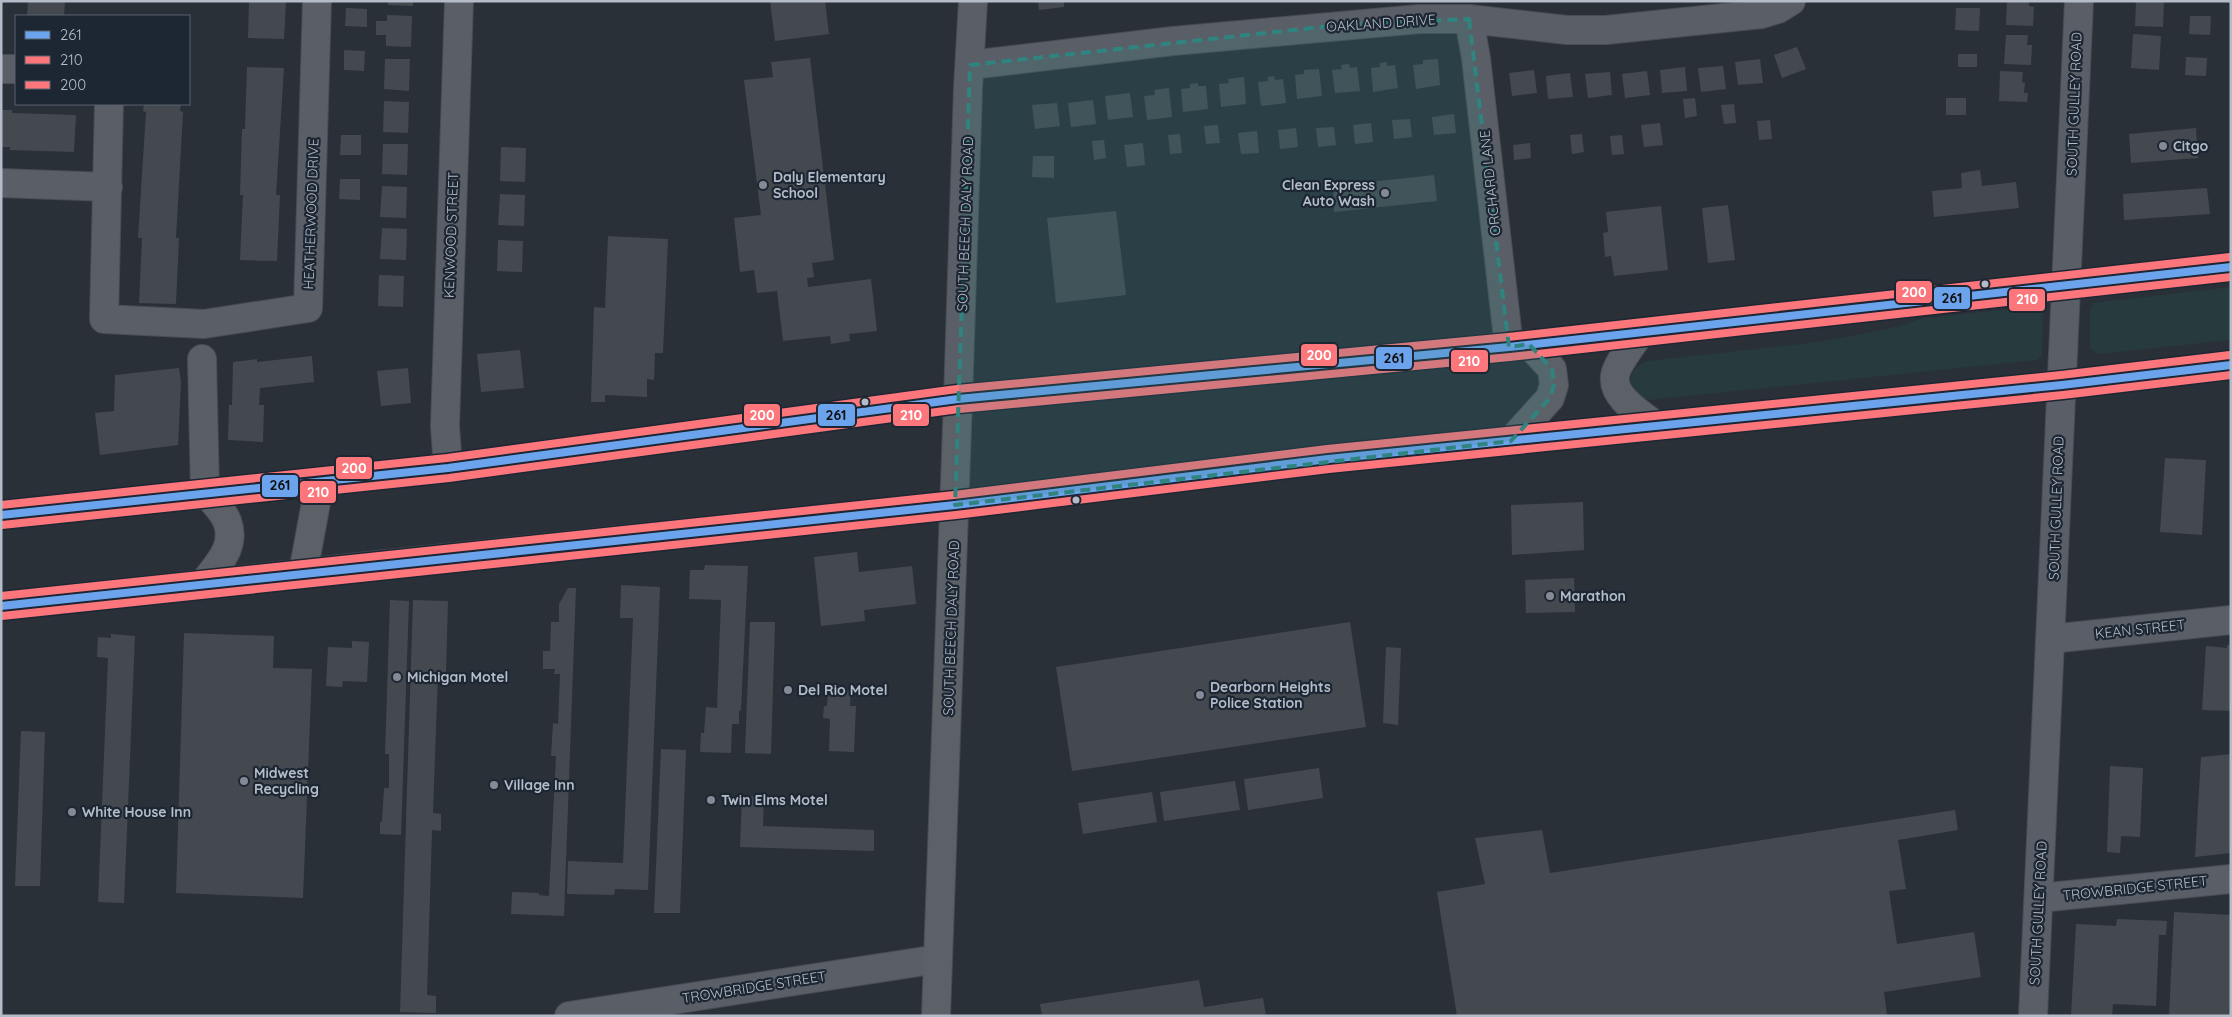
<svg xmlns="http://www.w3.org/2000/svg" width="2232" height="1017" font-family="Quicksand,sans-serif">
<rect width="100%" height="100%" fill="#2a3038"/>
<!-- green -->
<path fill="#273a3e" d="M2231 287V340L2098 354 2090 348V311L2093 303Z
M2039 306 2043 308 2042 356 2037 360 1648 400C1626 390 1624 371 1647 361L1819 342 1897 327 1924 318Z"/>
<!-- building -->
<path fill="#444950" d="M28 1H65L64 16H27Z
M249 1H286L284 39 248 38Z
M388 1H413V6L388 5Z
M770 1H825L829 34 775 41Z
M1038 1H1064V7L1039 10Z
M2007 1H2029V6L2034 7 2033 26 2006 25Z
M2136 1H2164L2163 27 2135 26Z
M346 8 367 9V27L345 26Z
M1956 8H1980L1979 31 1955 30Z
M387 15 412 16 411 47 386 46V35H376V21H387Z
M2190 16H2211L2210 35 2189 34Z
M2133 34 2161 36 2159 70 2131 68Z
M2006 35H2028L2027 45H2032L2031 65 2004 64Z
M1797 47 1806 69 1782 78 1774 55Z
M344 50 365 51 364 71 344 70Z
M1958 54H1977V67H1958Z
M2186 57 2207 58 2206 76 2185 75Z
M810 58 834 260 812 263 814 277 807 278 808 287 871 279 877 331 849 334 850 341 831 344 830 336 783 341 777 291 757 293 754 270 740 272 734 218 761 215 744 80 773 77 771 62Z
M385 59H410L409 91 384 89Z
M1438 59 1440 85 1416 89 1413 65 1423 64V60Z
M1760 59 1763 83 1738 85 1735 62Z
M1387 62V66L1395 65 1398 88 1373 92 1371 68 1380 67V63Z
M1349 64 1350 68 1357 67 1360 91 1335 93 1332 70 1342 69 1341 65Z
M1723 66 1726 89 1701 92 1698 68Z
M247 67 284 68 276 195H280L277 261 240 260 243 195H240L242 129H245Z
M1685 67 1687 91 1662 93 1660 70Z
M1319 69 1322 96 1297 99 1295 75 1304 74V70Z
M1534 70 1537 93 1512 96 1509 73Z
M1647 71 1650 95 1625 98 1622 74Z
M2000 71 2023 72 2022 82 2025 83 2024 93H2028L2027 102 1999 101Z
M1610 72 1612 95 1588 98 1585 74Z
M1570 73 1573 97 1548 99 1546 76Z
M1274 76 1275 80 1283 79 1286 103 1261 106 1258 82 1268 81V77Z
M1244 77 1246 104 1221 107 1219 84 1229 83 1228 79Z
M1198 83V86H1206L1208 109 1183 112 1181 89 1190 88V84Z
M1169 88 1172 117 1147 120 1144 96 1155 95 1154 90Z
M1130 93 1133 117 1108 120 1105 96Z
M1695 98 1697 116 1685 118 1683 99Z
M1946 98H1966V115H1946Z
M1093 100 1096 124 1071 127 1068 103Z
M384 101 409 102 408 133 383 132Z
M1057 103 1060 126 1035 129 1032 105Z
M144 104H181L180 111 183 112 176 238H179L176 304 139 303 142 238H138L146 112 143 111Z
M1734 104 1736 123 1724 124 1721 105Z
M1 110H12V113L76 115 74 152 10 150V147H1Z
M1454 114 1456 133 1434 135 1432 117Z
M1410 119 1412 137 1394 139 1392 120Z
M1770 120 1772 139 1759 140 1757 121Z
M1371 123 1373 142 1355 144 1353 125Z
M1660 123 1663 145 1644 147 1641 125Z
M1218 125 1220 143 1206 144 1204 126Z
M1334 127 1336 145 1318 147 1316 128Z
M1296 128 1298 147 1280 149 1278 130Z
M2196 128 2198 158 2131 163 2129 134Z
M1257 131 1259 153 1241 154 1238 133Z
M1180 134 1182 153 1170 154 1168 135Z
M1582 134 1584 152 1572 154 1570 135Z
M341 135H361V155H340Z
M1622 135 1624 154 1612 155 1610 136Z
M1104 140 1106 158 1094 160 1092 141Z
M1143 143 1145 165 1127 167 1124 145Z
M1530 143 1531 158 1514 160 1513 145Z
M383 144H408L407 175 382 174Z
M501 147 526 148 525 182 500 181Z
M1033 156H1054V178L1032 177Z
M1980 170 1982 186 2016 182 2019 208 1934 217 1932 191 1962 188 1961 173Z
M1434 175 1437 201 1334 212 1333 186Z
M340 179H360V200L339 199Z
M382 186 407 187 406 218 380 217Z
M2207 188 2210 214 2124 220 2123 194Z
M500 194 525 195 524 226 498 225Z
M1728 205 1735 260 1708 263 1702 208Z
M1661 206 1668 270 1614 276 1611 256 1605 257 1603 233 1608 232 1606 212Z
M1116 211 1126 295 1056 303 1047 218Z
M382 228 407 229 406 260 380 259Z
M608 236 668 239 663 353H655L654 380 647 379V397L605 395V402H591L594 307 605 308Z
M498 240 523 241 522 272 497 271Z
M379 275 404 276 403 307 378 306Z
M520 350 524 388 481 392 477 354Z
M312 356 314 382 260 388 259 405H264L263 442 228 440 229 405H232L233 362 257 359V362Z
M179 368 181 382 178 445 100 455 95 413 114 411 115 375Z
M408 368 411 403 381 406 377 371Z
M2165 458 2206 460 2202 535 2160 532Z
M1583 502 1584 550 1512 555 1511 505Z
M857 552 859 572 912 566 916 604 864 610 865 621 821 626 814 557Z
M705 565 748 566 741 710 739 711V724H732L731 753 700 752 701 733H704L706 707 717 708 721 600 689 599 690 570H704Z
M1574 578 1575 612 1526 613 1525 580Z
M621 585 660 587 648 890 615 889 614 895 567 894 568 861 623 863 633 618H620Z
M568 588H576L564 916 511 914 512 892 539 893V895L549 896 556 756H551L553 723 558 724 560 674H554L555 669H543V651H550L551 622H559V604Z
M390 600 409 601 401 835 380 834V822H382L384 788H389V754H385Z
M413 600 448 601 446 672H438L433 813 441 814V831L432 830 427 995 436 996V1013L400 1012Z
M750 622H775L771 754 745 753Z
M1350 622 1366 727 1072 771 1056 667Z
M184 633 274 636 273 668 312 669 303 898 176 893Z
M111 634 135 636 124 903 98 902 108 658 97 657 98 637 111 638Z
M352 641 369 642 367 682 343 681 342 687 326 686 328 647 352 648Z
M2227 645H2231V711L2202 710 2206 646 2227 648Z
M1386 647 1401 648 1398 725 1383 723Z
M828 690H851L850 706H856L854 752 829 751 830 719 823 718 824 706H827Z
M21 731 45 732 40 886H15Z
M661 749 686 750 680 913H654Z
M2231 754V853L2195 857 2201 757Z
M2110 766 2143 768 2140 837 2121 836 2120 853 2107 852Z
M1319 768 1323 798 1248 810 1244 779Z
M1235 781 1240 810 1164 821 1160 792Z
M1152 792 1157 822 1083 834 1078 803Z
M742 796 764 797 763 826 874 830V851L740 847Z
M1955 810 1958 830 1898 840 1906 889 1889 891 1897 944 1974 932 1981 977 1884 992 1887 1016H1457L1437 892 1485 884 1475 838 1542 830 1550 873Z
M2174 912 2231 915V1016H2169Z
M2117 919 2167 921 2166 935H2159L2156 1006 2113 1004 2112 1016H2071L2076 924 2116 926Z
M1199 980 1204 1007 1263 998 1266 1016H1042L1040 1004Z"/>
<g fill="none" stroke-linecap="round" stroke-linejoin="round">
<!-- minor casing -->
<g stroke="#484c53" stroke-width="30">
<path id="minor" d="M1469 19 1476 58 1509 347
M970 65 1173 41 1419 19H1469L1567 30H1606L1762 14 1778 9 1791 1
M1 69H16
M109 104 104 319 204 324 308 308 317 1
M1 183 108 187
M202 359 205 492
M958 399 968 88 973 1
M448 468 445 426 459 1
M2050 639 2231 620
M2039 898 2231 879
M569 1016 938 959
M2033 1016 2079 1"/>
</g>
<!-- major casing -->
<g stroke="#484c55" stroke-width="30">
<path id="major" d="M1641 332C1634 342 1616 365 1615 376 1612 398 1642 414 1656 426
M1511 441 1550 398 1554 385 1552 369 1529 344
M1 515 448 468 958 399 1509 347 2231 267
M303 573 320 481
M203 584C217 565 237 547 227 521 223 511 212 500 205 492
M1 606 369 566 955 505 1328 459 2062 385 2231 365
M936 1016 958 399"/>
</g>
<!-- minor -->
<use href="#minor" stroke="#5a5e66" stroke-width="28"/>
<!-- major -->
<use href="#major" stroke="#5c6168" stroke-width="28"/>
<!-- bus-1 casing -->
<g stroke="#1d2633" stroke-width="11">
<path id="bus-1" d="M1 515 448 468 958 399 1509 347 2231 267
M1 606 955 505 1328 459 2062 385 2231 365"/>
</g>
<!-- bus-2 casing -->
<g stroke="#1d2633" stroke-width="11">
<path id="bus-2" d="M2 525 449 478 959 409 1510 357 2231 277
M2 616 956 515 1329 469 2063 395 2231 375"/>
</g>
<!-- bus-3 casing -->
<g stroke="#1d2633" stroke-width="11">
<path id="bus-3" d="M1 505 447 458 957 389 1508 337 2230 257
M1 596 954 495 1327 449 2061 375 2230 355"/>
</g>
<!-- bus-1 -->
<use href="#bus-1" stroke="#6ca3ed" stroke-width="8"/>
<!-- bus-2 -->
<use href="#bus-2" stroke="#fc767b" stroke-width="8"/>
<!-- bus-3 -->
<use href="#bus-3" stroke="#fc767b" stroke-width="8"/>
</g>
<!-- marked area -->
<path fill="#308480" fill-opacity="0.2" stroke="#308480" stroke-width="4" stroke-dasharray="10 6" stroke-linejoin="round" d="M1469 19 1509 347 1529 344 1552 369 1554 385 1550 398 1511 441 955 505 970 65 1349 24Z"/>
<!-- markers -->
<g fill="#848b96" stroke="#1d2633" stroke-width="2">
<circle cx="2163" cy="146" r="5"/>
<circle cx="763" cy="185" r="5"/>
<circle cx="1385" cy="193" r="5"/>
<circle cx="1550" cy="596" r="5"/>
<circle cx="397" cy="677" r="5"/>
<circle cx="788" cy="690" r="5"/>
<circle cx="1200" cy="695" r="5"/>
<circle cx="244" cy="781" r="5"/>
<circle cx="494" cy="785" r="5"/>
<circle cx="711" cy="800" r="5"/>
<circle cx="72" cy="812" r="5"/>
</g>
<g fill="#b4bcc9" stroke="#1d2633" stroke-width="2">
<circle cx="1985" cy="284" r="4.5"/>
<circle cx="865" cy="402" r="4.5"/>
<circle cx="1076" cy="500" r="4.5"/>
</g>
<g text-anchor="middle" stroke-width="4.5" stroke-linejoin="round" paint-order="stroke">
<!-- street labels -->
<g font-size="14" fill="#b4bcc9" stroke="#1d2633">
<text transform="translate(1381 23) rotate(-4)" y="5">OAKLAND DRIVE</text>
<text transform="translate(2074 104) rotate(-88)" y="5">SOUTH GULLEY ROAD</text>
<text transform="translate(1490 183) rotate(-96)" y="5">ORCHARD LANE</text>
<text transform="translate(311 214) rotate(-88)" y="5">HEATHERWOOD DRIVE</text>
<text transform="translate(965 224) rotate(-88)" y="5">SOUTH BEECH DALY ROAD</text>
<text transform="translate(451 235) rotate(-88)" y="5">KENWOOD STREET</text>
<text transform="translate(2056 508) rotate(-88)" y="5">SOUTH GULLEY ROAD</text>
<text transform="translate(951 628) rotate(-88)" y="5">SOUTH BEECH DALY ROAD</text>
<text transform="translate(2140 629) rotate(-6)" y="5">KEAN STREET</text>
<text transform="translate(2135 888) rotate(-6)" y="5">TROWBRIDGE STREET</text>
<text transform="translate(2038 913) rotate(-87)" y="5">SOUTH GULLEY ROAD</text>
<text transform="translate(754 987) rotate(-9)" y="5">TROWBRIDGE STREET</text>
</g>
<!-- poi labels -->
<g font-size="14" font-weight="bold" fill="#b4bcc9" stroke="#1d2633" text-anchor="start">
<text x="2173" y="151">Citgo</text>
<text x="773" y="182">Daly Elementary<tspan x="773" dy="16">School</tspan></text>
<text x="1375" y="190" text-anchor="end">Clean Express<tspan x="1375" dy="16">Auto Wash</tspan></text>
<text x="1560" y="601">Marathon</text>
<text x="407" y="682">Michigan Motel</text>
<text x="1210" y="692">Dearborn Heights<tspan x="1210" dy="16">Police Station</tspan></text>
<text x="798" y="695">Del Rio Motel</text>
<text x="254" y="778">Midwest<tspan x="254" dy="16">Recycling</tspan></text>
<text x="504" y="790">Village Inn</text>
<text x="721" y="805">Twin Elms Motel</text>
<text x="82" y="817">White House Inn</text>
</g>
</g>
<g stroke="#1d2633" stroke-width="2">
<rect x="1895" y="280" width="38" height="24" rx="5" fill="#fc767b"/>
<rect x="1933" y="286" width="38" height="24" rx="5" fill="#6ca3ed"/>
<rect x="2008" y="288" width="38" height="24" rx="5" fill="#fc767b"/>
<rect x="1300" y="343" width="38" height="24" rx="5" fill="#fc767b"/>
<rect x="1375" y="346" width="38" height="24" rx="5" fill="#6ca3ed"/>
<rect x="1450" y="349" width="39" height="24" rx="5" fill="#fc767b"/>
<rect x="743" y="403" width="38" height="24" rx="5" fill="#fc767b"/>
<rect x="892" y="403" width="38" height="24" rx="5" fill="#fc767b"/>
<rect x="817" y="403" width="39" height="24" rx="5" fill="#6ca3ed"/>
<rect x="335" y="456" width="38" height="24" rx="5" fill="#fc767b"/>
<rect x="261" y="474" width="38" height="24" rx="5" fill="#6ca3ed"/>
<rect x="299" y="480" width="38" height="24" rx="5" fill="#fc767b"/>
</g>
<g font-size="14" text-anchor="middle" font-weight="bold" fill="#fff">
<text x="1914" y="297">200</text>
<text x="2027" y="304">210</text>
<text x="1319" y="360">200</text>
<text x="1469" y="366">210</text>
<text x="762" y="420">200</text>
<text x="911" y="420">210</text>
<text x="354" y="473">200</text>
<text x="318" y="497">210</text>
</g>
<g font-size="14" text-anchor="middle" font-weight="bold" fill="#111">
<text x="1952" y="303">261</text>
<text x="1394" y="363">261</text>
<text x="836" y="420">261</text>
<text x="280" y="490">261</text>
</g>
<!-- border -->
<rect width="2232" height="1017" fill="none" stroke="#b4bcc9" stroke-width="5"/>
<!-- legend -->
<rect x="15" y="15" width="175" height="90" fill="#1d2633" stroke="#59626f"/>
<rect x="25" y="31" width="25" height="8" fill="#6ca3ed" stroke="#59626f"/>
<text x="60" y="40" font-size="15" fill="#b4bcc9">261</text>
<rect x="25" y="56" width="25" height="8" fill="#fc767b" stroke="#59626f"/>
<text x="60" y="65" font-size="15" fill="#b4bcc9">210</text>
<rect x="25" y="81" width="25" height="8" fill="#fc767b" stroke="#59626f"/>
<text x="60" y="90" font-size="15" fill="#b4bcc9">200</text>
</svg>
